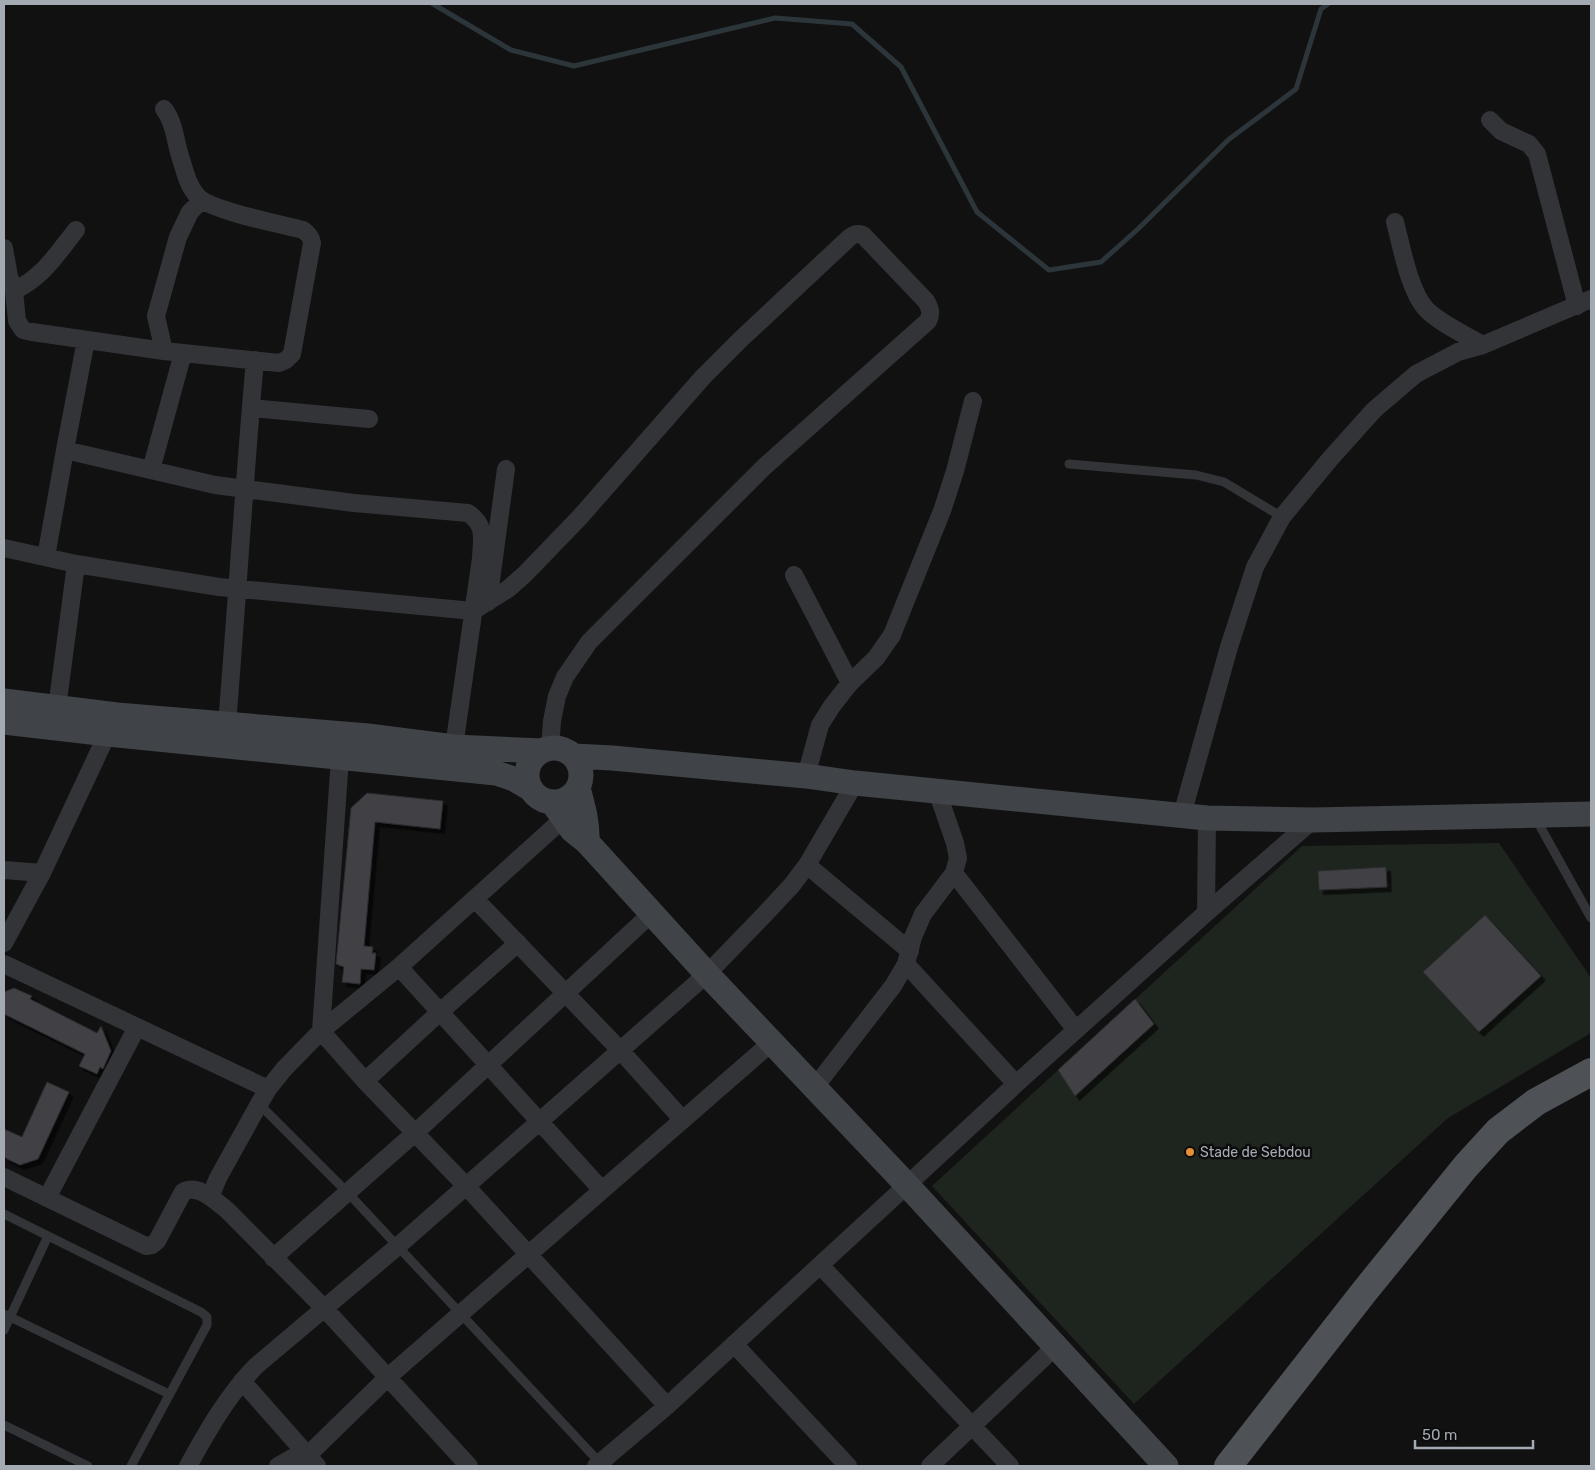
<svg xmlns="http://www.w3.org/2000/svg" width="1595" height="1470" font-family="Rubik,sans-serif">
<defs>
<filter id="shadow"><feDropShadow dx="4.5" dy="4.5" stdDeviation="0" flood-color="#0009"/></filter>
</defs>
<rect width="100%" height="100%" fill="#111112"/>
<!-- green -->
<path fill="#1e251e" d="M1499 843 1591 978V1033L1448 1118 1134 1404 932 1186 1302 846Z"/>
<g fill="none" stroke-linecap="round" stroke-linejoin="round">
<!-- stream -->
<path stroke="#2b353a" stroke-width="5" d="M433 4 511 50 574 66 775 18 852 24 901 67 977 212 1049 270 1101 262 1138 229 1228 140 1296 89 1321 9 1328 4"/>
</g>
<!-- building -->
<path fill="#404145" stroke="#2b2c2e" filter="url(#shadow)" d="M367 793 443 801 440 829 375 822 364 946 373 947 372 953H376L374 970 361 969 360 984 342 982 344 967 336 964 351 808Z
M1386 867 1387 887 1319 890 1318 871Z
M1485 915 1541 976 1479 1032 1423 972Z
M14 988 32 996 30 999 97 1033 101 1026 111 1051 103 1069 100 1067 97 1074 79 1066 85 1054 4 1014V992Z
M1135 999 1154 1024 1075 1096 1058 1070Z
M47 1082 69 1092 38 1159 20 1165 7 1159 4 1156V1129L22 1137Z"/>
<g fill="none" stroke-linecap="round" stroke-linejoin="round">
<!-- lane -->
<path stroke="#323437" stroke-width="9" d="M1069 464 1196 475 1224 482 1282 517
M1536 819 1591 918
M259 1104 348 1193 601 1464
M4 1214 201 1312 207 1317V1325L131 1466
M4 1314 169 1394
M4 1330 48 1236
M4 1425 88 1466"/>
<!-- street -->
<path stroke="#323437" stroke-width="18" d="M1490 120 1501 131 1529 144 1537 154 1577 306
M1395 222C1402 248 1409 290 1426 309 1438 322 1467 336 1483 345
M4 248 9 276 14 291 17 321 23 330 32 332 164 351 279 363 286 360 292 354 312 243C311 237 309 234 303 230 281 224 212 211 198 197 188 186 185 172 181 159 175 142 175 123 164 109
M14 291C44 276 56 255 76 230
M164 351 156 316 178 237 190 212 202 200
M251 408 369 419
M65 450 215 485 354 503 468 513C486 525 482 538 481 558L454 747
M151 470 183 353
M4 548 76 564 219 587 473 611 508 589 525 574 580 517 703 377 741 339 849 238C854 234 857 233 863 235L926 301C930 308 932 313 928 321L764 467 589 642 565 677 557 696 552 721 550 749
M46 557 65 450 86 340
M794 575 850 683
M488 602 506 469
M57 708 76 564
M227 724C237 603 244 481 255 360
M340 758 321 1031 365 1081 466 1186 667 1406
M806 776 820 725 832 706 850 683 876 658 892 635 942 511 955 471 973 401
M1182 815 1229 647 1255 567 1282 517 1330 459 1374 410 1416 374 1458 352 1483 345 1591 299
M807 865 910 951
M4 870 42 873
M954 873 1076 1030
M475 899 620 1050 682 1119
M1206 913 1207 818
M4 943 42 873 112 724
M4 964 268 1089
M906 964 1016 1084
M399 967 601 1189
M365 1081 440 1012 518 943
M815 1087 893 986 906 964 913 937 923 914 954 873 958 858 955 843 937 791
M4 1177 146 1246 152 1245 157 1241 183 1192C198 1183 216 1202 227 1210L325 1309 469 1466
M210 1197 218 1178 259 1104 268 1089 284 1069 321 1031 399 967 563 819
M47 1198 137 1027
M273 1258 416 1132 652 913
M820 1265 1010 1466
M734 1344 848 1466
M242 1381 317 1466
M188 1466C208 1430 227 1396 256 1366L398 1246 707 974 765 914 792 885 807 865 855 783
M278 1466 292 1458 307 1456 388 1377 772 1042
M596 1466 667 1406 907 1185 1016 1084 1206 913 1313 820
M930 1466 1055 1347"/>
<!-- secondary -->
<path stroke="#404347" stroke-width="25" d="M4 701 117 715 368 736 454 747 542 751
M4 722 108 734 496 773 514 779 531 789
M527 775a27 27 0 1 1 54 0a27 27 0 1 1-54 0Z
M574 756 612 758 806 776 855 783 1207 818 1313 820 1591 814
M578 788C583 806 588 824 587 842
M552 802 572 830 587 842 707 974 907 1185 1166 1466"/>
<!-- primary -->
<path stroke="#4e5156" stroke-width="28" d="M1228 1466 1364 1292 1466 1166 1498 1131 1536 1102 1591 1072"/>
</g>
<!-- markers -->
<circle fill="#e78f35" stroke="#0c0c0d" stroke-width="2" cx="1190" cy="1152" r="5"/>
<g text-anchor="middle" stroke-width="5" stroke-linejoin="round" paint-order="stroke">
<!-- poi labels -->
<g font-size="14" fill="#a3aab2" stroke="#0c0c0d" text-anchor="start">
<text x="1200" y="1157">Stade de Sebdou</text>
</g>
</g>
<!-- border -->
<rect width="1595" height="1470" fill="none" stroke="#a3aab2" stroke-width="10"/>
<!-- scale -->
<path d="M1415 1440v8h118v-8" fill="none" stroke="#a3aab2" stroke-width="2.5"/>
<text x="1422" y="1440" font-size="15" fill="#a3aab2" stroke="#0c0c0d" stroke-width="4" paint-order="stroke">50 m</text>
</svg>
